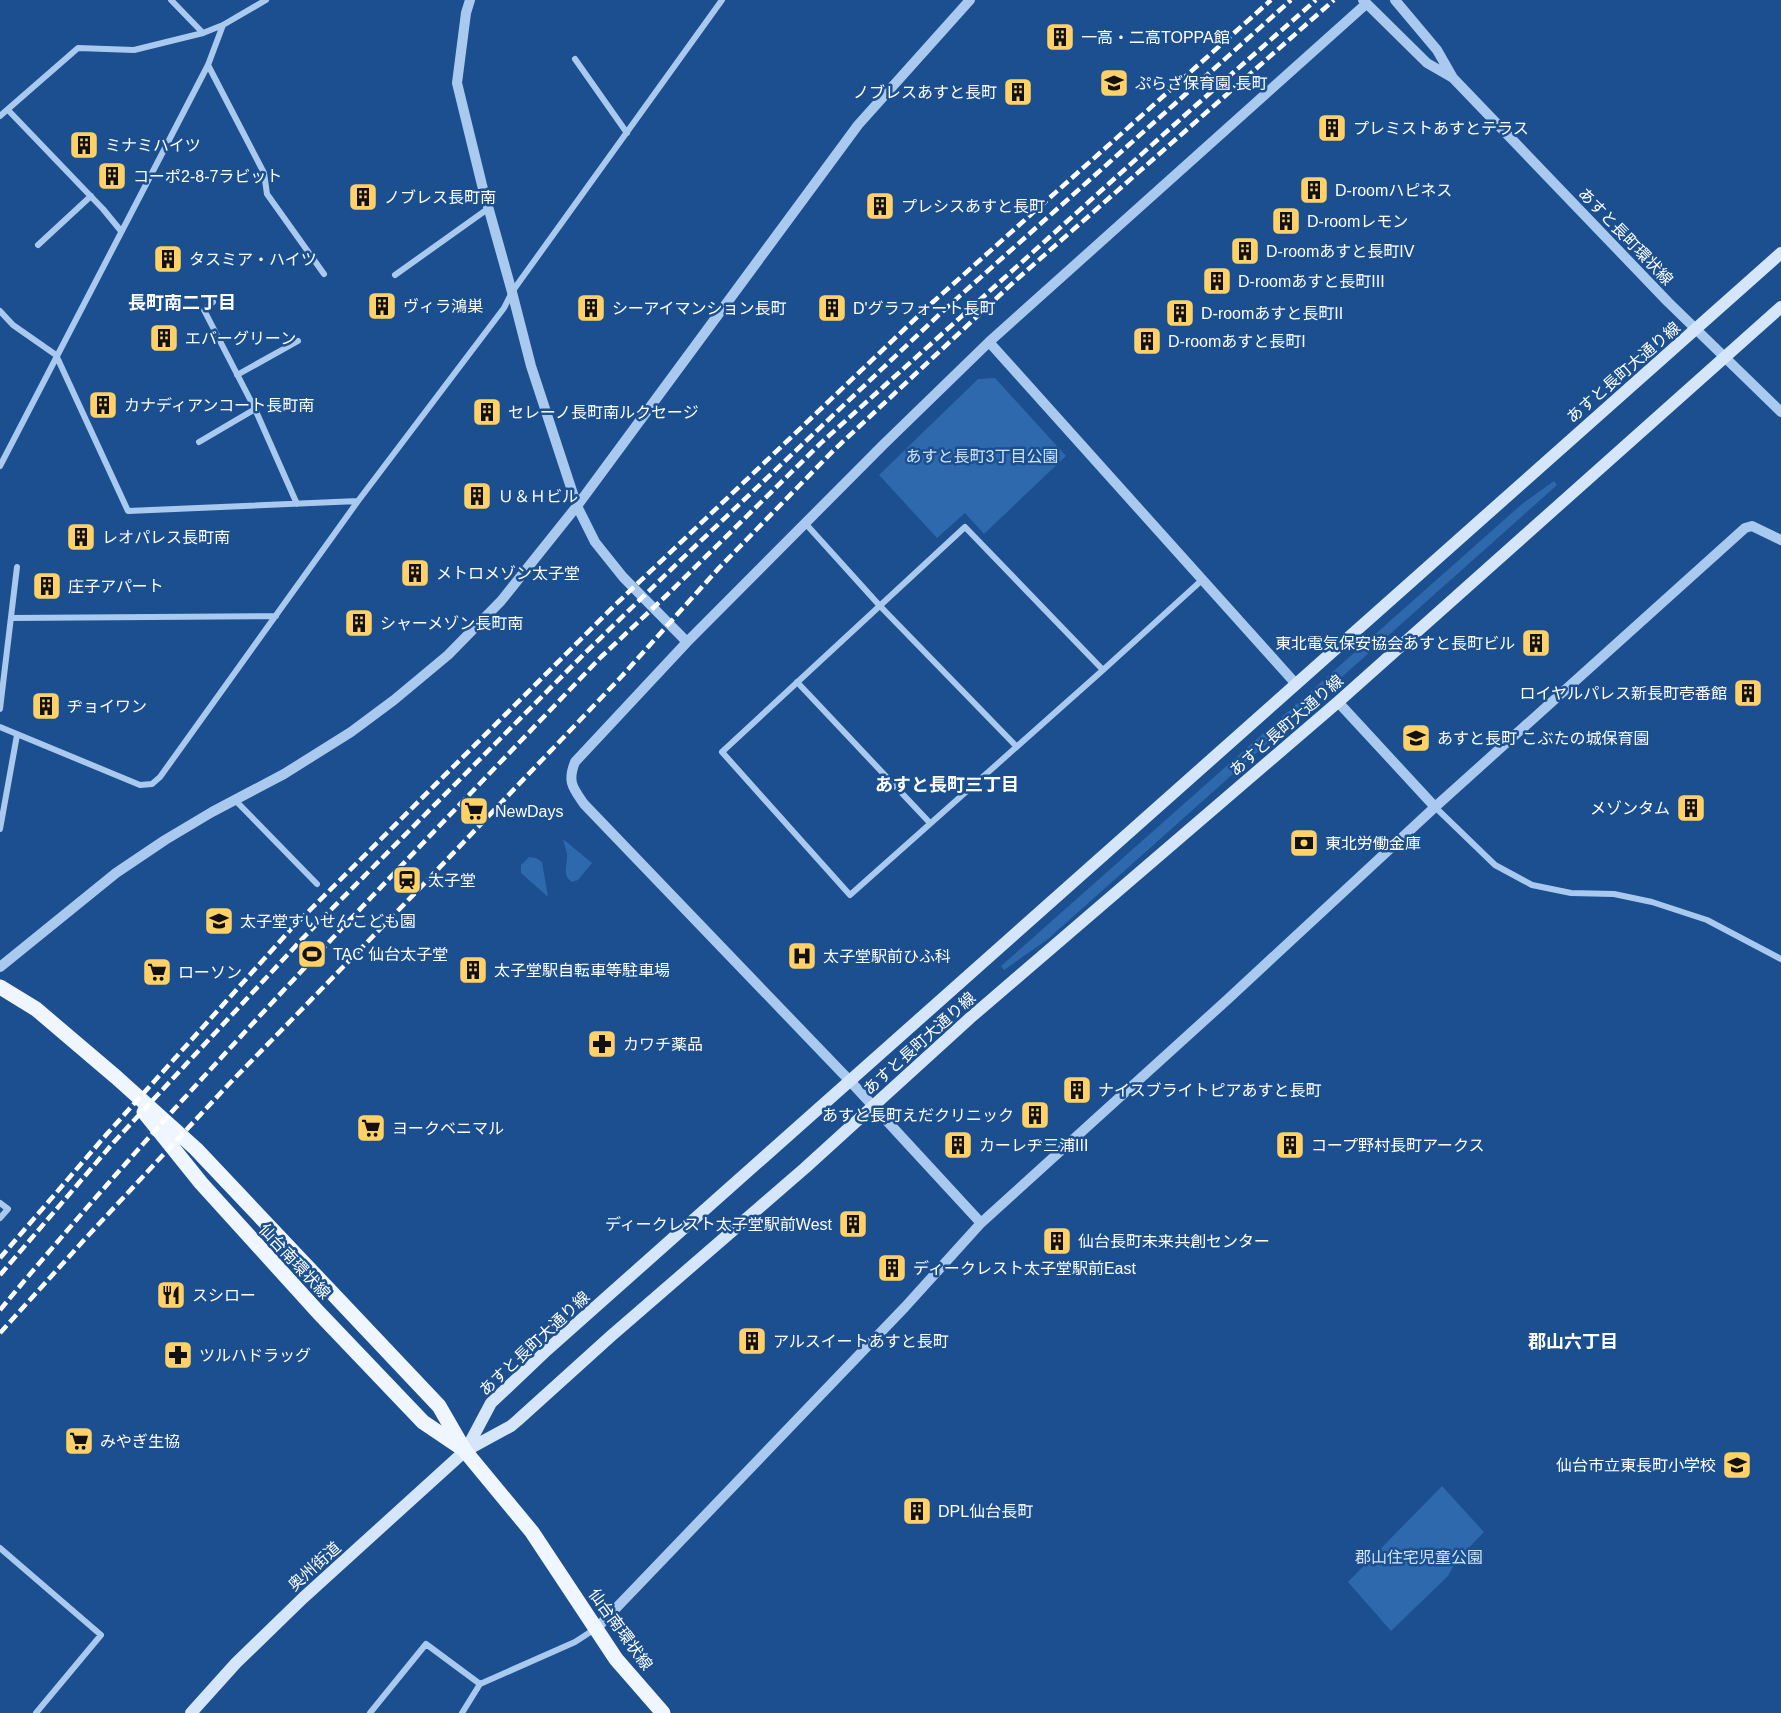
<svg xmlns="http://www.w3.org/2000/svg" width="1781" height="1713" font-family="Arial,'Noto Sans JP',sans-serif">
<rect width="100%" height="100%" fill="#1b4f8f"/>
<!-- green -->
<path fill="#2e69ad" d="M995 378 1066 456 984 534 965 513 937 538 879 475 978 379Z
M1554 481 1557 485 1048 939 1004 970 1001 966 1522 504Z
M563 839 592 863 578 880 572 882C561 875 568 865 567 854 566 849 564 844 563 839Z
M529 857 536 858 542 862 548 897 521 873V865Z
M1442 1486 1484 1532 1456 1561 1448 1576 1391 1631 1348 1582Z"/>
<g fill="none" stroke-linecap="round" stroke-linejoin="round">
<!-- minor -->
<path stroke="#a9c9ee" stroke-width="6" d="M171 0 203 33
M575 59 627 133
M208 65 264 173 267 194 324 274
M8 110 103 209 121 231
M0 116 78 48 134 50 203 33 223 25 266 0
M38 245 91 196
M395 275 489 208
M213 302 204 310 255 409 297 504
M0 311 13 325 56 355 128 511 358 501
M237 375 298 341
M199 442 255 409
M0 466 208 65 223 25
M805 523 880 606 1016 746
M11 618 276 616
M1103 670 965 527 722 752 850 895 1103 670 1202 580
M797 682 930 823
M0 709 17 567
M0 727 140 785 152 784 160 777 358 501 504 308 512 292 522 278 722 0
M235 800 317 884
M1435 807 1495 865 1532 885 1571 893 1614 894 1652 902 1707 920 1781 959
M0 829 17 735
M0 1203 8 1209 0 1218
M0 1548 101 1635 36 1713
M370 1713 426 1644 480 1684
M462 1713 480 1684 575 1642 595 1629"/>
<!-- tertiary -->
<path stroke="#a9c9ee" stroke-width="10" d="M470 0 466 13 457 83 482 185 512 292 531 366 577 506 595 542 623 577 687 642
M1363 0 1427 63 1453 78
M1395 0 1437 50 1453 78 1668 302 1781 412
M989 342 1296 684
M1338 702 1435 807
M0 967 116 873 165 840 212 812 284 774 351 732 394 700 448 655 501 601 577 506 858 125 970 0
M981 1223 850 1081 584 804C573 788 567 782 575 762L687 642 884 444 989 342 1366 4
M596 1629 905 1307 981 1223 1228 999 1435 807 1745 528 1752 526 1781 540"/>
<!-- secondary -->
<path stroke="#d6e6fa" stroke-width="12" d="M466 1450 491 1403 547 1350 1781 253
M191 1713 236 1663 303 1598 465 1451 511 1426 518 1420 611 1336 805 1168 970 1018 1338 702 1781 307"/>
<!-- primary -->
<path stroke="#f0f6ff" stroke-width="15" d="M0 987 36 1009 116 1077 196 1149 439 1406 465 1451 532 1532 616 1659 663 1713
M144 1112 201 1183 318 1312 423 1422 463 1449"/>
<!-- rail -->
<path stroke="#fff" stroke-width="4.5" stroke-dasharray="10 4.5" stroke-linecap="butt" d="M0 1258 106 1135 291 929 614 606 933 302 1271 0
M0 1275 114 1142 304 937 583 655 687 554 944 310 1291 0
M0 1310C189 1082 397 871 601 657L668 594 822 442 1194 107 1316 0
M0 1333 84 1240 228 1085 419 889 622 676 718 569 834 450 1015 281 1334 0"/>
</g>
<!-- icons -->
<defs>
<g id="building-square" transform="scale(1.5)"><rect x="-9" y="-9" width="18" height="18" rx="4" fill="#ffd166" stroke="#1b4f8f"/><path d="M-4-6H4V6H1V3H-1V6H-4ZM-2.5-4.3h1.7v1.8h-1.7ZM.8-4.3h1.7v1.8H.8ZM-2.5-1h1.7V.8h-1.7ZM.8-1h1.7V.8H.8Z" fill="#111"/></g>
<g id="school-square" transform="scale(1.5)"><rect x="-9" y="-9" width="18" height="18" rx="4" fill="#ffd166" stroke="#1b4f8f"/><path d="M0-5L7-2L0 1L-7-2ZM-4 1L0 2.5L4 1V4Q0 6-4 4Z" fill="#111"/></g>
<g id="supermarket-square" transform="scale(1.5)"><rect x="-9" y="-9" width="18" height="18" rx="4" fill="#ffd166" stroke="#1b4f8f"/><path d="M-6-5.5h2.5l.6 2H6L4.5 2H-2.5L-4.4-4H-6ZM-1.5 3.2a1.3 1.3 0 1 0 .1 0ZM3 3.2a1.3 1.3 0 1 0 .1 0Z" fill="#111"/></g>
<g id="bank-square" transform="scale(1.5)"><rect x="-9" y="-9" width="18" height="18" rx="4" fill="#ffd166" stroke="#1b4f8f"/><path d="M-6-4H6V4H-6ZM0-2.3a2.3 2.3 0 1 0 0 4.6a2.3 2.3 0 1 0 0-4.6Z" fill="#111"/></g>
<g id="station-square" transform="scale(1.5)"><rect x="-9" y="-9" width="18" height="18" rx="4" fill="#ffd166" stroke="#1b4f8f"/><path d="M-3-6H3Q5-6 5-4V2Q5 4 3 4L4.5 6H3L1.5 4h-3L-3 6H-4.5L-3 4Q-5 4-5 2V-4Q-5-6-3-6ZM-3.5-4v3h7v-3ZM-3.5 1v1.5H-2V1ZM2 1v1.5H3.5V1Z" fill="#111"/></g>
<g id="stadium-square" transform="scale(1.5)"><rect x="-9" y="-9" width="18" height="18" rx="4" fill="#ffd166" stroke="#1b4f8f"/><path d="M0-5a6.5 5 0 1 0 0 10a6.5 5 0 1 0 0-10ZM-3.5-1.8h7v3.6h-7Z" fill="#111"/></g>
<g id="hospital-square" transform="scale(1.5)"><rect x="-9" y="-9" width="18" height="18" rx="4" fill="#ffd166" stroke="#1b4f8f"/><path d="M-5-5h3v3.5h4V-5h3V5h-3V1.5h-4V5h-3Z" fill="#111"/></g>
<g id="pharmacy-square" transform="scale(1.5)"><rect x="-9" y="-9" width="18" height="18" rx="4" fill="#ffd166" stroke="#1b4f8f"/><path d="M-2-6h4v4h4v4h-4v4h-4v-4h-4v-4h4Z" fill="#111"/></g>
<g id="restaurant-square" transform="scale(1.5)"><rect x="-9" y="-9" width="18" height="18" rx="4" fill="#ffd166" stroke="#1b4f8f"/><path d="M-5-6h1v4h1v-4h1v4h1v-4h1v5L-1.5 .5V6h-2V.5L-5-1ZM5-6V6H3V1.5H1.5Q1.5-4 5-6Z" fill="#111"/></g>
</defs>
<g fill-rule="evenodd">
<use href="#building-square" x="1060" y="37"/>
<use href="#school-square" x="1114" y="83"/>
<use href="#building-square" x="1018" y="92"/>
<use href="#building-square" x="1332" y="128"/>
<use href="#building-square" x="84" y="145"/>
<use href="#building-square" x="112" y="176"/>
<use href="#building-square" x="1314" y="190"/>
<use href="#building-square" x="363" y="197"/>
<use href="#building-square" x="880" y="206"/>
<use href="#building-square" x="1286" y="221"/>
<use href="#building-square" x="1245" y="251"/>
<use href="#building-square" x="168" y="259"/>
<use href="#building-square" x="1217" y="281"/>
<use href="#building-square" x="382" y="306"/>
<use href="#building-square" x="591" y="308"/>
<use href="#building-square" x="832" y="308"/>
<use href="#building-square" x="1180" y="313"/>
<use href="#building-square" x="164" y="338"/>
<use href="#building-square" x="1147" y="341"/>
<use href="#building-square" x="103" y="405"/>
<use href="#building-square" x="487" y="412"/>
<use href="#building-square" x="477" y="496"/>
<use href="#building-square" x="81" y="537"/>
<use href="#building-square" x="415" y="573"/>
<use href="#building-square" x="47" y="586"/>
<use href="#building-square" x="359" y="623"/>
<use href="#building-square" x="1536" y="643"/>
<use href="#building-square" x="1748" y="693"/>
<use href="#building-square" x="46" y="706"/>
<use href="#school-square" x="1416" y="738"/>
<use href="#building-square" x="1691" y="808"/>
<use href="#supermarket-square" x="474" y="811"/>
<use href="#bank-square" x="1304" y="843"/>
<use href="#station-square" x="407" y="880"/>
<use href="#school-square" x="219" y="921"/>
<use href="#stadium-square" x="312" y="954"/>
<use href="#hospital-square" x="802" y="956"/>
<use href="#building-square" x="473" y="970"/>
<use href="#supermarket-square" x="157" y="972"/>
<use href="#pharmacy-square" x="602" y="1044"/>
<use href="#building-square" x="1077" y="1090"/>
<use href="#building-square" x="1035" y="1115"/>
<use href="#supermarket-square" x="371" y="1128"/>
<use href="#building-square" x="958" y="1145"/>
<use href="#building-square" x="1290" y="1145"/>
<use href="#building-square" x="853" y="1224"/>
<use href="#building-square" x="1057" y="1241"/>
<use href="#building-square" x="892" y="1268"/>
<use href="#restaurant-square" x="171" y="1295"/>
<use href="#building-square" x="752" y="1341"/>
<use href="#pharmacy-square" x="178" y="1355"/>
<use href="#supermarket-square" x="79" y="1441"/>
<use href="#school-square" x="1737" y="1465"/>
<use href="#building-square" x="917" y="1511"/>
</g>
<g text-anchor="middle" stroke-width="5" stroke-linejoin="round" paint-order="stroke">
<!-- poi labels -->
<g font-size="16" fill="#fff" stroke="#1b4f8f" text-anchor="start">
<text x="1081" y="43">一高・二高TOPPA館</text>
<text x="1135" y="89">ぷらざ保育園 長町</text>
<text x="997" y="98" text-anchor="end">ノブレスあすと長町</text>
<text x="1353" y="134">プレミストあすとテラス</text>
<text x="105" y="151">ミナミハイツ</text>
<text x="133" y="182">コーポ2-8-7ラビット</text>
<text x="1335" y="196">D-roomハピネス</text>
<text x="384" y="203">ノブレス長町南</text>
<text x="901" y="212">プレシスあすと長町</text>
<text x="1307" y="227">D-roomレモン</text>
<text x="1266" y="257">D-roomあすと長町IV</text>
<text x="189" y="265">タスミア・ハイツ</text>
<text x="1238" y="287">D-roomあすと長町III</text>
<text x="403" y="312">ヴィラ鴻巣</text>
<text x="612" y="314">シーアイマンション長町</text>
<text x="853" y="314">D'グラフォート長町</text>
<text x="1201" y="319">D-roomあすと長町II</text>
<text x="185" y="344">エバーグリーン</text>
<text x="1168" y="347">D-roomあすと長町I</text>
<text x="124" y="411">カナディアンコート長町南</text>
<text x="508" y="418">セレーノ長町南ルクセージ</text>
<text x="498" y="502">Ｕ＆Ｈビル</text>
<text x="102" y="543">レオパレス長町南</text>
<text x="436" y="579">メトロメゾン太子堂</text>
<text x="68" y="592">庄子アパート</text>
<text x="380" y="629">シャーメゾン長町南</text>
<text x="1515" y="649" text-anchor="end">東北電気保安協会あすと長町ビル</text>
<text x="1727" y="699" text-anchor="end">ロイヤルパレス新長町壱番館</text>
<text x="67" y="712">ヂョイワン</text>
<text x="1437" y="744">あすと長町 こぶたの城保育園</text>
<text x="1670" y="814" text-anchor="end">メゾンタム</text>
<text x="495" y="817">NewDays</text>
<text x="1325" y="849">東北労働金庫</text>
<text x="428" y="886">太子堂</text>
<text x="240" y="927">太子堂すいせんこども園</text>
<text x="333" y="960">TAC 仙台太子堂</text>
<text x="823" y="962">太子堂駅前ひふ科</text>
<text x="494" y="976">太子堂駅自転車等駐車場</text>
<text x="178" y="978">ローソン</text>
<text x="623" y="1050">カワチ薬品</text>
<text x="1098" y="1096">ナイスブライトピアあすと長町</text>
<text x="1014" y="1121" text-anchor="end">あすと長町えだクリニック</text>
<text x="392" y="1134">ヨークベニマル</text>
<text x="979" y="1151">カーレヂ三浦III</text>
<text x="1311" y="1151">コープ野村長町アークス</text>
<text x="832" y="1230" text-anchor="end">ディークレスト太子堂駅前West</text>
<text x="1078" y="1247">仙台長町未来共創センター</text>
<text x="913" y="1274">ディークレスト太子堂駅前East</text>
<text x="192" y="1301">スシロー</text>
<text x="773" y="1347">アルスイートあすと長町</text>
<text x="199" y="1361">ツルハドラッグ</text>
<text x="100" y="1447">みやぎ生協</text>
<text x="1716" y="1471" text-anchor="end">仙台市立東長町小学校</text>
<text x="938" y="1517">DPL仙台長町</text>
</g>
<!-- street labels -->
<g font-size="16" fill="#fff" stroke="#1b4f8f">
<text transform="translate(1626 236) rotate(46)" y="6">あすと長町環状線</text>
<text transform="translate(1623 372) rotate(-41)" y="6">あすと長町大通り線</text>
<text transform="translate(1286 725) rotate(-41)" y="6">あすと長町大通り線</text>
<text transform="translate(919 1043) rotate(-42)" y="6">あすと長町大通り線</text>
<text transform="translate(295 1261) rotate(47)" y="6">仙台南環状線</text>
<text transform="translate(534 1343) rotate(-43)" y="6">あすと長町大通り線</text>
<text transform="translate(314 1566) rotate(-42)" y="6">奥州街道</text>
<text transform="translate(621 1629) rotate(54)" y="6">仙台南環状線</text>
</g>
<!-- park labels -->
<g font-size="16" fill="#cfe3fa" stroke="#1b4f8f">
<text x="982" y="462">あすと長町3丁目公園</text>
<text x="1419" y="1563">郡山住宅児童公園</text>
</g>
<!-- neighbourhood labels -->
<g font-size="18" font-weight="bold" fill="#fff" stroke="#1b4f8f">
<text x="182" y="309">長町南二丁目</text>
<text x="947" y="791">あすと長町三丁目</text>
<text x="1573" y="1348">郡山六丁目</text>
</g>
</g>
</svg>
